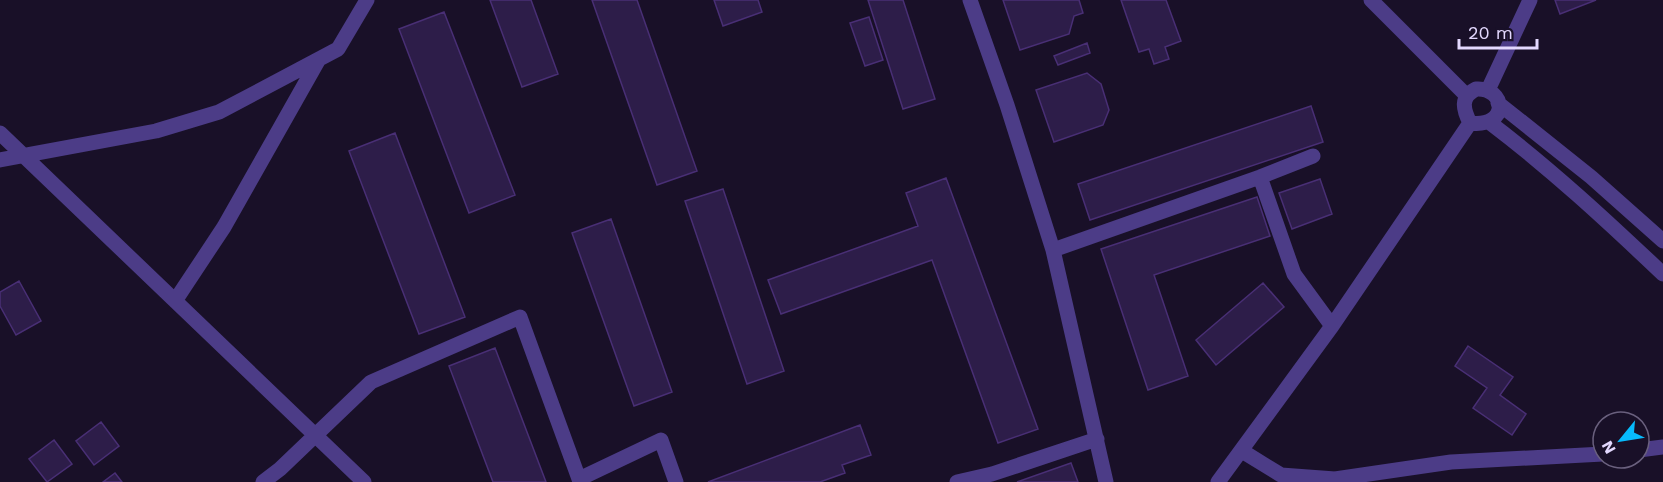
<svg xmlns="http://www.w3.org/2000/svg" width="1663" height="482" font-family="'Work Sans',sans-serif">
<rect width="100%" height="100%" fill="#191028"/>
<!-- building -->
<path fill="#2d1d49" stroke="#492f75" stroke-width="1.5" d="M490 0H531L558 74 522 87Z
M592 0H637L697 171 657 185Z
M714 0H758L762 12 723 26Z
M868 0H903L935 99 903 109Z
M1003 0H1079L1083 13 1074 16 1069 34 1020 50Z
M1121 0H1166L1181 41 1165 47 1169 59 1154 64 1149 49 1139 52Z
M1555 0H1596L1560 14Z
M444 12 515 195 469 213 399 29Z
M869 17 883 60 865 66 850 23Z
M1087 43 1090 53 1058 65 1054 56Z
M1087 73 1101 84 1109 110 1103 125 1054 142 1036 90Z
M1311 106 1323 142 1090 220 1078 184Z
M395 133 465 317 419 334 349 151Z
M946 178 1038 429 998 443 932 260 781 314 768 280 918 226 906 193Z
M1320 179 1332 214 1292 229 1279 193Z
M723 189 784 371 747 384 685 201Z
M1257 197 1270 236 1154 275 1188 376 1148 390 1101 249Z
M611 219 672 392 634 406 572 233Z
M19 281 41 321 16 335 0 306V292Z
M1263 283 1284 307 1216 365 1196 340Z
M1468 346 1513 377 1500 395 1526 414 1512 435 1473 408 1487 388 1455 366Z
M495 348 546 482H493L449 366Z
M101 422 119 446 94 465 76 441Z
M860 425 871 455 842 465 845 473 820 482H708Z
M54 440 72 464 47 482 29 459Z
M1071 463 1078 482H1017Z
M115 473 122 482H103Z"/>
<g fill="none" stroke-linecap="round" stroke-linejoin="round">
<!-- street -->
<path stroke="#4c3c87" stroke-width="15" d="M970 0 1007 105 1053 250 1106 482
M1371 0 1467 96
M1476 89C1506 87 1510 128 1470 123 1463 109 1460 97 1476 89Z
M1488 90 1530 0
M1498 103 1591 177 1663 241
M1489 122C1551 169 1607 221 1663 274
M0 133 364 482
M0 160 156 131 219 112 338 49 367 0
M1260 177 1294 274 1332 326
M1053 250 1260 177 1313 156
M175 301 224 227 319 59
M1639 450 1663 447
M1242 451 1281 475 1335 479 1451 462 1603 454
M263 482 280 469 371 382 520 317 579 479 661 440 676 482
M957 482 992 474 1097 439
M1218 482 1332 326 1470 123"/>
</g>
<!-- north arrow -->
<g transform="translate(1621 440) rotate(240)"><circle r="28" fill="#191028" stroke="#6a607e" stroke-width="1.5"/>
<path d="M0-4.5L10 22L0 15L-10 22Z" fill="#07bafc"/>
<text y="-9" font-size="16" font-weight="bold" text-anchor="middle" fill="#e3d8fe">N</text>
</g>
<!-- scale -->
<path d="M1459 39v9h78v-9" fill="none" stroke="#e3d8fe" stroke-width="3"/>
<text x="1468" y="39" font-size="18" fill="#e3d8fe" stroke="#191028" stroke-width="4.5" paint-order="stroke">20 m</text>
</svg>
